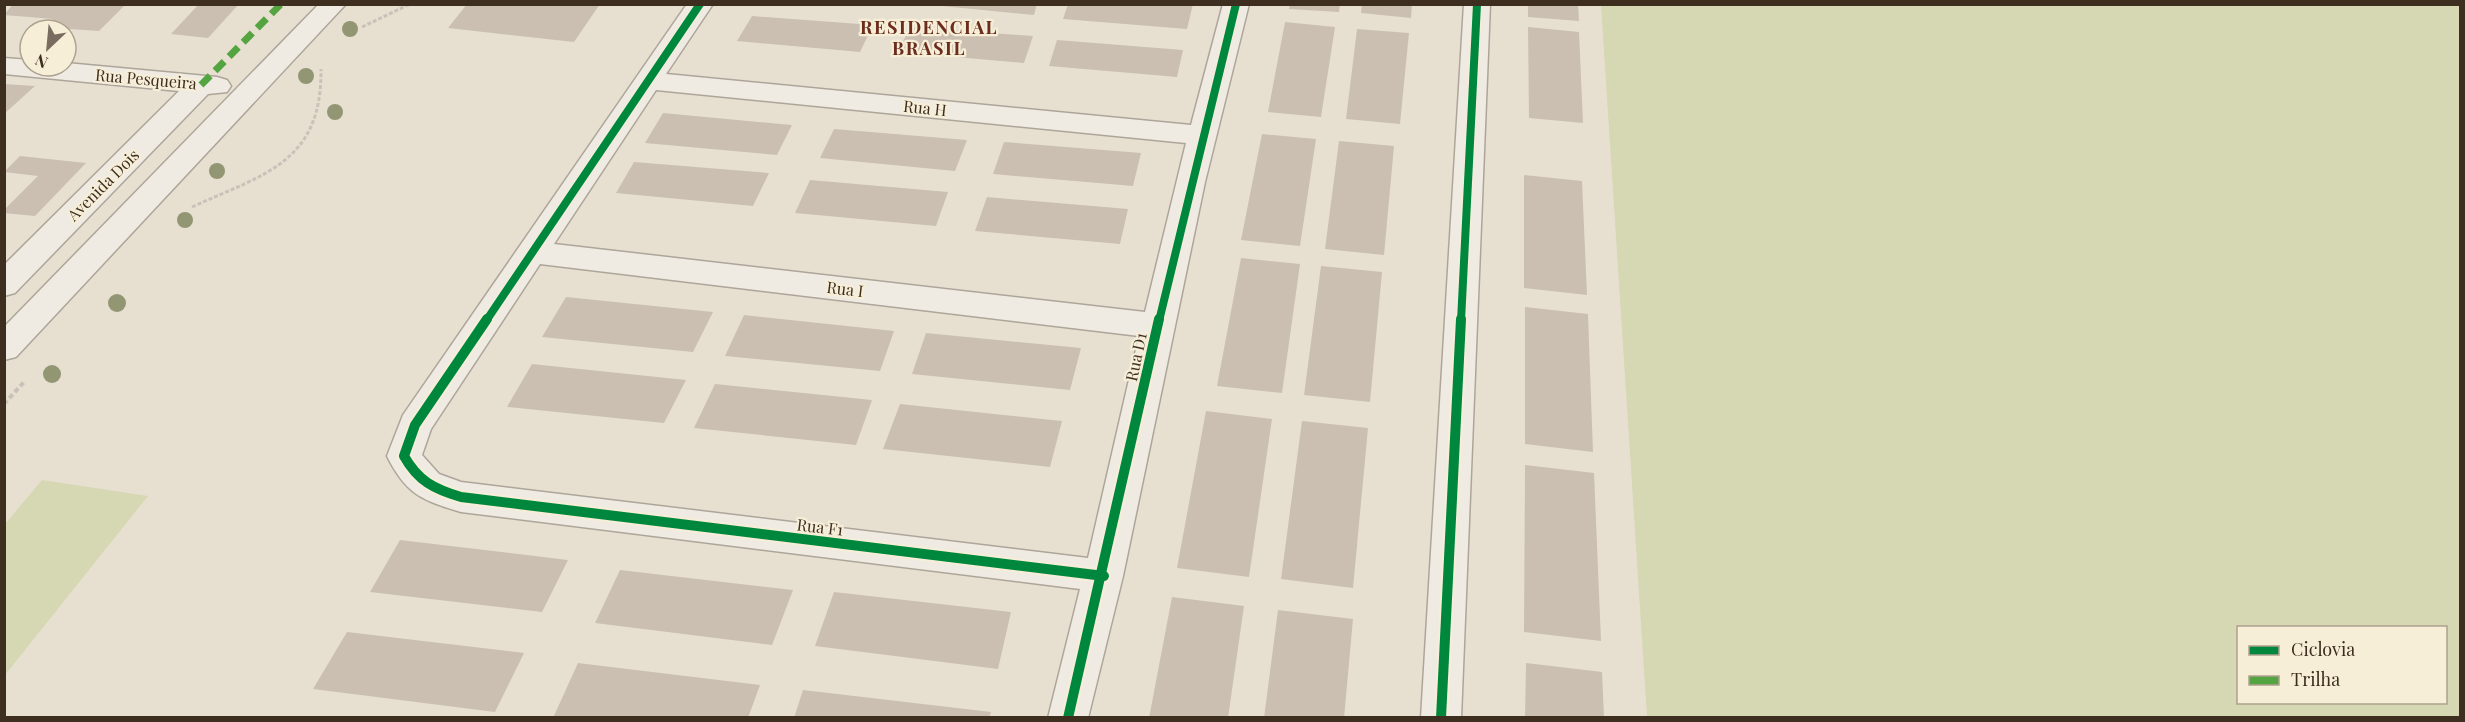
<svg xmlns="http://www.w3.org/2000/svg" width="2465" height="722" font-family="'Playfair Display',serif">
<rect width="100%" height="100%" fill="#e7e0d1"/>
<!-- green -->
<path fill="#d6d7b3" fill-rule="evenodd" d="M1601 5H2460V717H1647ZM2238 628H2446V702H2238Z
M42 480 148 496 5 675V524Z"/>
<!-- building -->
<path fill="#cbbfb2" d="M13 4H126L99 31 70 29 66 33V30H41L53 19 4 15Z
M199 4H239L208 38 171 34Z
M467 4H600L574 42 448 28Z
M922 4H1037L1034 15Z
M1068 4H1193L1187 29 1063 19Z
M1290 4H1340L1339 12 1289 9Z
M1362 4H1412L1411 18 1361 13Z
M1528 4H1578L1579 21 1528 17Z
M752 16 873 25 860 52 737 41Z
M1285 22 1335 27 1321 117 1268 112Z
M910 27 1033 36 1024 63 898 52Z
M1528 27 1579 32 1583 123 1529 118Z
M1357 29 1409 33 1400 124 1346 119Z
M1057 40 1183 50 1177 77 1049 66Z
M4 84 35 86 4 114Z
M663 113 792 125 777 155 645 143Z
M834 129 967 140 955 171 820 158Z
M1262 134 1316 139 1300 246 1241 240Z
M1339 141 1394 146 1384 255 1325 249Z
M1004 142 1141 153 1133 186 993 174Z
M20 156 86 163 35 216 4 213V210L38 176 4 172Z
M634 162 769 173 753 206 616 193Z
M1524 175 1582 181 1587 295 1524 288Z
M810 180 948 192 936 226 795 213Z
M987 197 1128 209 1120 244 975 231Z
M1241 258 1300 264 1282 393 1217 386Z
M1321 266 1382 272 1370 402 1304 395Z
M566 297 713 312 693 352 542 337Z
M1525 307 1588 314 1593 452 1525 444Z
M744 315 894 331 880 371 725 356Z
M926 333 1081 348 1070 390 912 374Z
M532 364 686 380 664 423 507 407Z
M715 384 872 400 856 445 694 428Z
M900 404 1062 421 1050 467 883 449Z
M1206 411 1272 419 1249 577 1177 568Z
M1302 421 1368 428 1353 588 1281 579Z
M1525 465 1594 473 1601 641 1524 632Z
M400 540 568 560 542 612 370 592Z
M620 570 793 590 772 645 595 623Z
M834 592 1011 612 998 669 815 646Z
M1172 597 1244 606 1228 718H1149Z
M1278 610 1353 619 1344 718H1264Z
M347 632 524 653 495 712 313 689Z
M578 663 760 685 748 718H553Z
M1526 663 1602 672 1604 718H1525Z
M803 690 991 712 989 718H794Z"/>
<g fill="none" stroke-linecap="round" stroke-linejoin="round">
<!-- minor casing -->
<g stroke="#ada599" stroke-width="3">
<path id="minor" d="M319 4H346L16 357 4 360V327Z
M687 4H713L666 74 1191 125 1223 4H1249L1205 182 1123 576 1088 718H1048L1080 589 461 512C421 500 406 494 387 456L403 415ZM656 90 1186 143 1145 312 554 244ZM540 264 1139 336 1088 558 461 482 439 474 422 455 431 429Z
M1464 4H1490L1461 718H1421Z
M4 58 30 60V66H66V63L217 77 227 80 231 86 227 92 208 94 15 293 4 296V265L179 91 4 74Z"/>
</g>
<!-- path-far1 -->
<path stroke="#c8c2b9" stroke-width="3" stroke-dasharray="4 2" stroke-linecap="butt" d="M362 27 410 4
M192 207C264 174 322 163 321 69"/>
<!-- path -->
<path stroke="#c8c2b9" stroke-width="4" stroke-dasharray="5 3" stroke-linecap="butt" d="M4 404 24 382"/>
<!-- minor -->
<use href="#minor" fill="#efebe3" fill-rule="evenodd"/>
<!-- quiet -->
<path stroke="#54a441" stroke-width="7" stroke-dasharray="13 7" stroke-linecap="butt" d="M201 85 281 4"/>
<!-- cycleway-far1 casing -->
<g stroke="#f7eed8" stroke-width="10">
<path id="cycleway-far1" d="M486 321 700 4
M1159 321 1236 4
M1461 321 1477 4"/>
</g>
<!-- cycleway casing -->
<g stroke="#f7eed8" stroke-width="14">
<path id="cycleway" d="M487 319 415 425 404 456C418 481 434 489 461 497L1104 576
M1068 718 1159 319
M1441 718 1461 319"/>
</g>
<!-- cycleway-far1 -->
<use href="#cycleway-far1" stroke="#00873e" stroke-width="8"/>
<!-- cycleway -->
<use href="#cycleway" stroke="#00873e" stroke-width="10"/>
</g>
<!-- trees -->
<g fill="#929673">
<circle cx="350" cy="29" r="8"/>
<circle cx="306" cy="76" r="8"/>
<circle cx="335" cy="112" r="8"/>
<circle cx="217" cy="171" r="8"/>
<circle cx="185" cy="220" r="8"/>
<circle cx="117" cy="303" r="9"/>
<circle cx="52" cy="374" r="9"/>
</g>
<g text-anchor="middle" stroke-width="4.5" stroke-linejoin="round" paint-order="stroke">
<!-- street labels -->
<g font-size="16" fill="#3d2e20" stroke="#f7eed8">
<text transform="translate(146 79) rotate(5)" y="6">Rua Pesqueira</text>
<text transform="translate(925 108) rotate(6)" y="6">Rua H</text>
<text transform="translate(103 185) rotate(-45)" y="6">Avenida Dois</text>
<text transform="translate(845 289) rotate(7)" y="6">Rua I</text>
<text transform="translate(1136 357) rotate(-78)" y="6">Rua D1</text>
<text transform="translate(820 527) rotate(7)" y="6">Rua F1</text>
</g>
<!-- far-district labels -->
<g font-size="18" font-weight="bold" letter-spacing="1.5" fill="#6b2e1e" stroke="#f7eed8">
<text x="929" y="34">RESIDENCIAL<tspan x="929" dy="21">BRASIL</tspan></text>
</g>
</g>
<!-- border -->
<rect width="2465" height="722" fill="none" stroke="#3d2e20" stroke-width="12"/>
<!-- legend -->
<rect x="2237" y="626" width="210" height="78" fill="#f7eed8" stroke="#ada18e" stroke-width="1.5"/>
<rect x="2249" y="646" width="30" height="9" fill="#00873e" stroke="#ada18e" stroke-width="1.5"/>
<text x="2291" y="656" font-size="18" fill="#3d2e20">Ciclovia</text>
<rect x="2249" y="676" width="30" height="9" fill="#54a441" stroke="#ada18e" stroke-width="1.5"/>
<text x="2291" y="686" font-size="18" fill="#3d2e20">Trilha</text>
<!-- north arrow -->
<g transform="translate(48 48) rotate(206)"><circle r="28" fill="#f7eed8" stroke="#ada18e" stroke-width="1.5"/>
<path d="M0-4.5L10 22L0 15L-10 22Z" fill="#786c5e"/>
<text y="-9" font-size="16" font-weight="bold" text-anchor="middle" fill="#3d2e20">N</text>
</g>
</svg>
